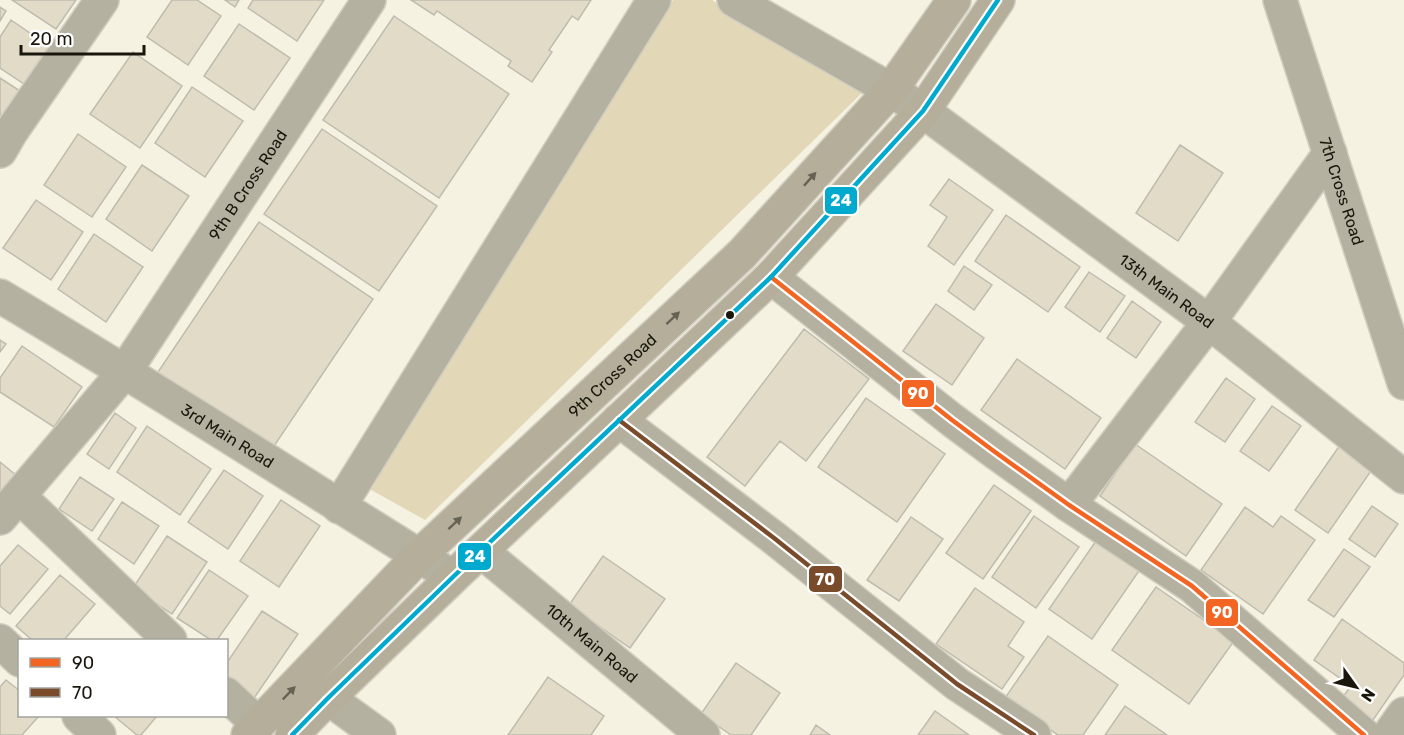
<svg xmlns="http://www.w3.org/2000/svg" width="1404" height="735" font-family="Rubik,sans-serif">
<rect width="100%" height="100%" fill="#f6f2e2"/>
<!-- green -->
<path fill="#e2d8b7" d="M673 0H712L862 93 425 520 366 487Z"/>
<!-- building -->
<path fill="#e1dbc8" stroke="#bebcaf" stroke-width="1.5" d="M12 0H76L56 29Z
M172 0H197L221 16 188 65 147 37Z
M225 0H239L235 7Z
M253 0H324L297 41 248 8Z
M411 0H591L578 20 572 16 549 50 552 52 532 82 508 66 511 61 437 11 434 15Z
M0 7 6 11 0 21Z
M394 16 509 94 439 198 323 120Z
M11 20 49 46 24 84 0 68V37Z
M239 24 290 58 254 110 204 76Z
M133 52 182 86 140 148 90 114Z
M0 78 20 91 1 119H0Z
M192 87 243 121 205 177 155 143Z
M322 129 437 206 379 291 264 214Z
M78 134 126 167 92 217 44 185Z
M1180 145 1223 173 1178 241 1136 213Z
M142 165 189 196 152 251 106 219Z
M949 179 993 210 954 265 928 246 947 217 930 205Z
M36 200 83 232 51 280 3 248Z
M1006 215 1080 267 1048 312 975 261Z
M259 222 373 299 270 452 156 375Z
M94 234 143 267 106 322 58 289Z
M964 266 992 285 974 310 948 291Z
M1089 272 1125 296 1100 332 1065 307Z
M1132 301 1161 322 1136 358 1107 338Z
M936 304 984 338 952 385 903 351Z
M804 329 869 379 806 461 780 441 745 486 707 457Z
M0 340 6 344 0 352Z
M22 346 82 387 54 427 0 392V378Z
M1017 359 1101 418 1065 469 981 410Z
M1226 378 1255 399 1225 442 1195 422Z
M866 398 945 454 897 522 818 467Z
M1272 406 1301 426 1269 471 1240 451Z
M115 413 136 428 109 469 87 454Z
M147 426 211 469 180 515 117 472Z
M1135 444 1222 504 1186 556 1100 496Z
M1340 445 1373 468 1328 533 1295 510Z
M0 462 16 475 0 494Z
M224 470 263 496 228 549 188 522Z
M80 477 114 499 92 531 59 509Z
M994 485 1031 511 983 579 946 553Z
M281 500 320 526 279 587 240 561Z
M122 502 159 526 134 564 98 539Z
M1372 506 1398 524 1375 557 1349 539Z
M1245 507 1273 527 1281 516 1315 540 1263 614 1201 570Z
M1034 516 1079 547 1036 608 992 577Z
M911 517 943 539 899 601 867 580Z
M167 536 207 562 172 614 133 588Z
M1098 538 1141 568 1092 639 1049 609Z
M18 545 48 569 10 614 0 606V566Z
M1344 549 1370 567 1334 617 1308 600Z
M603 556 665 599 630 648 569 605Z
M209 570 248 596 217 640H211L177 618Z
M60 575 95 604 64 640H32L16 626Z
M1156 587 1234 641 1189 704 1112 650Z
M975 588 1024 622 1008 646 1024 657 1002 689 936 644Z
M262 611 298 634 250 704 226 688V664Z
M1342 619 1404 663V675L1373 720 1342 698 1351 686 1314 660Z
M1048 636 1118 685 1083 735H1058L1005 698Z
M736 663 780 693 751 735H731L701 714Z
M548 677 604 716 591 735H508Z
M6 680 20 691V716H39L22 735H0V687Z
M1125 706 1167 735H1105Z
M935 711 969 735H918Z
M114 716H157L141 735H137Z
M816 725 830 735H810Z"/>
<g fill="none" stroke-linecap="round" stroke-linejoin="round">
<!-- minor casing -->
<g stroke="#d1cec1" stroke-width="36">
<g id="minor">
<path id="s1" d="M734 0 891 90 923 111 1209 322 1404 477"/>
<path id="s2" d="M1280 0 1404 383"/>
<path d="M0 151 11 132 102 0"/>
<path d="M771 277 952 420 995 452 1069 505 1192 586 1364 735"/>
<path id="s3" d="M0 296C153 387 302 483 453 577"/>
<path d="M619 420 774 538 957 684 1034 735"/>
<path d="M19 496 170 640"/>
<path d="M1069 505 1209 322 1330 153"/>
<path d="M339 507 654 0"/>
<path id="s4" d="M0 518 125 371 369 0"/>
<path id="s5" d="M481 551 703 735"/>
<path d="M0 641 20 660"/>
<path d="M226 694 258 724"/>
<path d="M328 698 379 735"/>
<path d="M79 716 99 735"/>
<path d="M1389 735 1404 714"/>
</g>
</g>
<!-- secondary casing -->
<g stroke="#d1cec1" stroke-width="36">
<g id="secondary">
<path id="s6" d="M248 735 419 556 742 254 891 90 954 0"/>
<path d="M292 735 328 698 453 577 771 277 923 111 998 0"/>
</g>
</g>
<!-- minor -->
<use href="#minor" stroke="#b5b1a1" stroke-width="33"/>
<!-- secondary -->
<use href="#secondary" stroke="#b4ae9b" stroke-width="33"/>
<!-- bus-1 casing -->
<g stroke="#fff" stroke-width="9">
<path id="bus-1" d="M771 277 952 420 995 452 1069 505 1192 586 1364 735"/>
</g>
<!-- bus-2 casing -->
<g stroke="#fff" stroke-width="9">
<path id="bus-2" d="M619 420 774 538 957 684 1034 735"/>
</g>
<!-- bus-3 casing -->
<g stroke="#fff" stroke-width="9">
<path id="bus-3" d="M292 735 328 698 453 577 771 277 923 111 998 0"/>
</g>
<!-- bus-1 -->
<use href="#bus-1" stroke="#f26522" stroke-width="4.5"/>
<!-- bus-2 -->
<use href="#bus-2" stroke="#7a4b2a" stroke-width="4.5"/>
<!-- bus-3 -->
<use href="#bus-3" stroke="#00a9ce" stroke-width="4.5"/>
</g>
<!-- one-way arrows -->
<defs><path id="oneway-solid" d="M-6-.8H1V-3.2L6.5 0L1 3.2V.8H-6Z" transform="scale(1.5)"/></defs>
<g fill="#666254">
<use href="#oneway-solid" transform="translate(810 179) rotate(-48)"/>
<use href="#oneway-solid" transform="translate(673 318) rotate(-43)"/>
<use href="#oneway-solid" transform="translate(455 523) rotate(-43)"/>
<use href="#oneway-solid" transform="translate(289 693) rotate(-46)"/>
</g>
<!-- markers -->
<circle fill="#19160c" stroke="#fff" stroke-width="2" cx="730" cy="315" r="5"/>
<g text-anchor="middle" stroke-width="5" stroke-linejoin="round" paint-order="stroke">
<!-- street labels -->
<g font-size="16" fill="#19160c" stroke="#fff">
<text dy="6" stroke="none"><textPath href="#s4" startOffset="416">9th B Cross Road</textPath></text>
<text dy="6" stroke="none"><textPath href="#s2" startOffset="201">7th Cross Road</textPath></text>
<text dy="6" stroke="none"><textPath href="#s1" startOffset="522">13th Main Road</textPath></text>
<text dy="6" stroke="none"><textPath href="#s6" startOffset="512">9th Cross Road</textPath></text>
<text dy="6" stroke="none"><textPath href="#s3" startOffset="267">3rd Main Road</textPath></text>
<text dy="6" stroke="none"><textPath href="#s5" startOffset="144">10th Main Road</textPath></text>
</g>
</g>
<g stroke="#fff" stroke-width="2">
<rect x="824" y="186" width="34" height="29" rx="6" fill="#00a9ce"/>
<rect x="901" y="379" width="34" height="29" rx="6" fill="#f26522"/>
<rect x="457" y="542" width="35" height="29" rx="6" fill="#00a9ce"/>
<rect x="808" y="565" width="35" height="28" rx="6" fill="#7a4b2a"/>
<rect x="1205" y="598" width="34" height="29" rx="6" fill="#f26522"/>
</g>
<g font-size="16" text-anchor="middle" font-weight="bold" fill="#fff">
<text x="841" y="206">24</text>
<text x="918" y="399">90</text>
<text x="475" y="562">24</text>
<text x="825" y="585">70</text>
<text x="1222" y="618">90</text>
</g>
<!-- legend -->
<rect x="18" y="639" width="210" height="78" fill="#ffffff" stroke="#a3a29e" stroke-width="1.5"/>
<rect x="30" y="658" width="30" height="9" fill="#f26522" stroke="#a3a29e" stroke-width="1.5"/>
<text x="72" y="669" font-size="18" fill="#19160c">90</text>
<rect x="30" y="688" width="30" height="9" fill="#7a4b2a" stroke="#a3a29e" stroke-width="1.5"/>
<text x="72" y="699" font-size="18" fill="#19160c">70</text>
<!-- north arrow -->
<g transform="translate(1356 687) rotate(124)" stroke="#ffffff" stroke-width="4.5" paint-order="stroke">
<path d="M0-4.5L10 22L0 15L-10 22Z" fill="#19160c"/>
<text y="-9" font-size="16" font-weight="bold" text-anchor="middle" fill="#19160c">N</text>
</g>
<!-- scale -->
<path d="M21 45v9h123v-9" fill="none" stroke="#19160c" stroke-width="3"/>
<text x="30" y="45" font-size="18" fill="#19160c" stroke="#ffffff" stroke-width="4.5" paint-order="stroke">20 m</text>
</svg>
